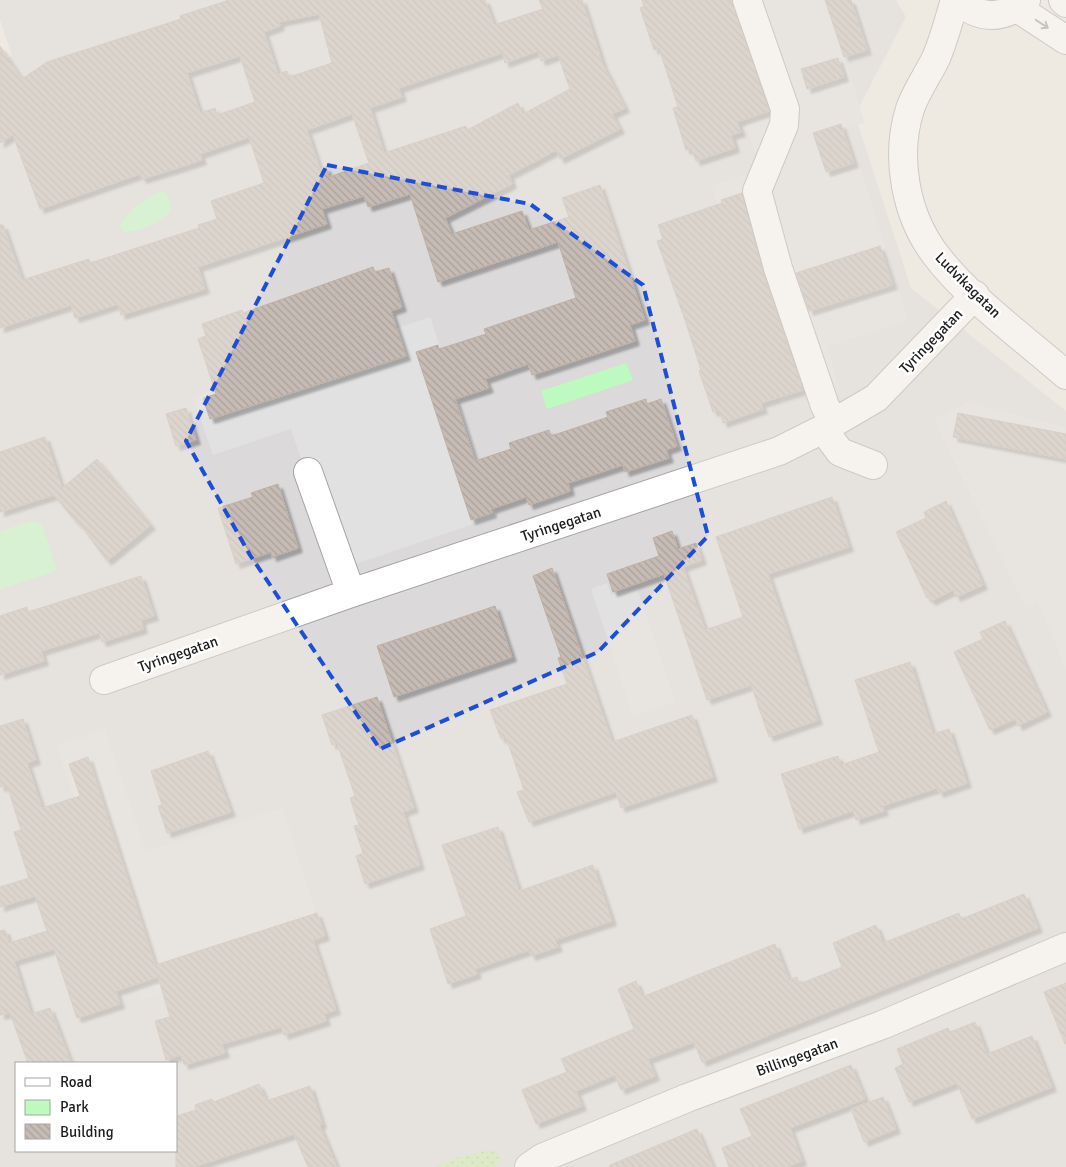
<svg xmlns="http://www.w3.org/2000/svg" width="1066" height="1167" font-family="Signika,sans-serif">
<defs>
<pattern id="grass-dots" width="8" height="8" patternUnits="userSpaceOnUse" patternTransform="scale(1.25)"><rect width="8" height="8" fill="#caeaa6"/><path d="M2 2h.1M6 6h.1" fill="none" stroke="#adc88e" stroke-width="1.8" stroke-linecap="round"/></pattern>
<pattern id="building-back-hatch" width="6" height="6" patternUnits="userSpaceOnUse" patternTransform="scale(1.25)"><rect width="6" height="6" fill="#c6bcb5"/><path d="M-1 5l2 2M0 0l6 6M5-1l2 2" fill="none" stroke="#aaa19b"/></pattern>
<filter id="shadow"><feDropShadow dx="4.5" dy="4.5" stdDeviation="1" flood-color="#0004"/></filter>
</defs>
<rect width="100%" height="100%" fill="#eeeae2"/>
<!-- residential -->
<path fill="#dbd9d9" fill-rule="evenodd" d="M0 0H896L906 17 855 115 911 288 1066 411V1167H0V62L12 56 0 20ZM16 1063H176V1151H16Z"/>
<!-- grass -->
<path fill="url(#grass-dots)" d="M483 1151H494L502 1161 494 1167H436L456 1158Z"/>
<!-- park -->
<path fill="#bdfabf" d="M158 192H165C171 199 171 203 170 212 157 223 141 232 123 232L120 225C127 212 145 198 158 192Z
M626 363 633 380 547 409 541 391Z
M32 521 42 524 57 571 0 589V531Z"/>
<!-- parking -->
<path fill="#e1e1e1" d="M707 0H857L874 53 846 62 865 123 848 128 908 320 827 346 839 386 781 404 712 186 761 170Z
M430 317 497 516 338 570 291 429 213 455 193 397Z
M969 402 1066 428V668L1037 601 1025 606 934 420Z
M607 583 611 595 637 588 675 702 633 716 591 589Z
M105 730 146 852 282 808 325 940 141 1000 57 746Z"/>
<!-- building -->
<path fill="url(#building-back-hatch)" stroke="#c0afa4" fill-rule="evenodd" filter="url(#shadow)" d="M229 0H485L494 25 543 9 539 0H582L603 65 625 108 612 114 620 129 560 159 556 150 536 161 509 175 512 184 445 218 452 234 522 211 529 230 569 217 562 198 600 185 645 320 630 325 635 341 532 375 528 364 485 379 489 388 455 399 475 461 511 449 509 443 549 430 551 436 608 417 606 412 646 399 647 404 661 399 677 446 666 450 669 458 625 472 623 465 568 483 570 491 529 505 526 497 491 509 492 513 471 520 416 352 438 345 439 349 486 334 484 329 576 298 558 242 438 282 410 194 368 207 364 196 322 209 327 224 198 267 205 289 121 315 118 304 75 318 71 305 0 328V225H3L22 280 89 259 90 263 199 228 198 225 217 219 211 201 264 183 249 137 200 154 202 160 184 166 142 179 140 174 40 209 13 135 0 143V46L22 79 47 62 181 19 180 16ZM319 14 332 63 289 77 287 71 278 74 264 32 280 26 279 22ZM538 51 541 61 558 55 570 89 523 114 518 103 467 130 466 126 384 153 370 108 402 97 399 88 502 53 505 63ZM240 56 255 102 217 115 215 108 200 113 187 73ZM352 114 369 163 329 177 326 167 320 169 307 130Z
M642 0H732L769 111 737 122 741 132 731 135 735 148 696 161 691 148 686 150 673 108 678 107 659 48 654 50 640 8 644 7Z
M825 0H851L867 50 844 57Z
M838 58 844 77 807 89 801 69Z
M841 124 854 163 826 172 813 133Z
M742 193 763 273 803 390 761 403 763 409 723 423 719 410 713 412 699 371 701 370 686 323 657 241 663 239 658 225 722 203 721 200Z
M880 246 893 285 809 311 796 273Z
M373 267 375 272 389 268 402 307 391 311 406 356 210 419 203 398 216 394 198 339 206 336 202 324 242 310 243 313Z
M186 408 196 440 176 446 166 414Z
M958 413 1066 434V459L953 437Z
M45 437 62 488 97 459 151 525 107 561 79 523 78 524 54 495 0 512V452Z
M278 484 298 548 272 557 271 552 236 564 218 508 253 497 251 493Z
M832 497 849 547 768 574 818 720 769 737 751 685 707 700 664 574 613 592 607 574 659 556 653 538 672 531 678 549 696 543 702 560 683 567 705 630 743 617 716 537Z
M946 501 983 585 956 597 953 590 931 601 929 597 927 598 896 532 926 518 924 512Z
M552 568 612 742 692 715 713 777 621 808 616 792 529 822 517 792 524 790 506 737 501 739 490 710 567 684 558 658 561 657 533 576Z
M141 576 154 616 141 620 143 629 102 642 99 633 41 651 44 661 0 675V616L27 607 28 612Z
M495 606 512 657 394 697 377 646Z
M1005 621 1047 712 1018 726 1015 719 990 730 954 652 983 639 980 632Z
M910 662 933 734 949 729 967 783 939 793 937 788 882 806 884 811 856 820 853 811 799 829 781 774 838 756 841 765 879 752 855 680Z
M377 697 414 808 403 812 420 865 365 884 356 856 363 853 354 826 359 825 350 798 355 796 337 743 332 745 322 715Z
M23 719 36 760 27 763 42 808 80 796 69 764 88 757 155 965 317 913 325 936 313 940 336 1010 324 1014 326 1021 284 1035 281 1027 222 1044 225 1053 184 1065 181 1055 166 1060 155 1021 170 1017 158 977 116 991 120 1004 77 1018 54 949 14 961 31 1014 50 1008 71 1063H28L10 1013 0 1015V931L5 930 9 943 47 931 35 896 0 907V887L29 878 14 832 21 830 7 785 0 787V726Z
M208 751 231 812 167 833 158 806 162 805 151 771Z
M498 827 519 891 593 865 612 921 555 940 558 947 531 956 529 950 475 969 477 974 448 984 430 929 466 916 442 845Z
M1024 894 1038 928 702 1062 694 1042 648 1059 655 1076 621 1090 615 1075 576 1091 582 1106 536 1124 522 1090 567 1072 561 1059 634 1029 618 989 636 981 642 997 775 944 789 980 797 977 799 984 842 967 833 943 876 925 883 943 959 913 961 919Z
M1066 983V1043L1065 1044 1044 992Z
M975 1022 987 1054 1032 1036 1052 1087 972 1119 957 1083 909 1102 895 1068 903 1064 897 1049 948 1028 950 1032Z
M851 1065 865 1099 790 1128 802 1161 787 1167H729L722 1148 752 1136 740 1109Z
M259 1084 266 1101 310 1086 322 1124 319 1125 337 1167H308L294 1134 193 1167H176V1116L196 1110 195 1105 212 1099 214 1102Z
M883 1097 896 1129 864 1142 851 1109Z
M697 1129 713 1167H610V1165Z"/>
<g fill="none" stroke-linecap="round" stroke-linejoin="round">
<!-- minor casing -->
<g stroke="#a4a4a4" stroke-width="30">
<path id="minor" d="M747 0 785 109 784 125 757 191 778 268 825 406 834 423
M955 0C949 19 944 40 936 58 928 75 916 91 910 109 895 156 905 214 935 254 967 297 1025 339 1066 375
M958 0C979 20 1004 20 1026 0
M1063 0 1066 3
M1017 8 1066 40
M823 429 840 452 873 465
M308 472 351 593
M104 680 351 593 779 451 823 429 876 398 975 295
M529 1167 542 1158 687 1098 882 1025 1066 947"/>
</g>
<!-- minor -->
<use href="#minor" stroke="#fff" stroke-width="28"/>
</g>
<!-- one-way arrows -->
<defs><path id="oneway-shaft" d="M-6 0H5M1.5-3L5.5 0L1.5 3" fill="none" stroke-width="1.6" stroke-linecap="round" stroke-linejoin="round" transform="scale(1.25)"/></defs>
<use stroke="#999" href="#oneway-shaft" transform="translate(1042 24) rotate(33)"/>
<!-- marked area -->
<path d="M0 0H1066V1167H0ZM327 165 530 204 643 285 708 536 598 652 380 749 250 555 186 441Z" fill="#eeeae2" fill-opacity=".55" fill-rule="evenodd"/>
<path fill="none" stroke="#1d4ed8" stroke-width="4" stroke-dasharray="10 6" stroke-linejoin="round" d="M327 165 530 204 643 285 708 536 598 652 380 749 250 555 186 441Z"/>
<g text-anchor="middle" stroke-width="5" stroke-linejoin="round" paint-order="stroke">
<!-- street labels -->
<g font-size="15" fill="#1d1d1d" stroke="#fff">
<text transform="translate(968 285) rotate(45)" y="5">Ludvikagatan</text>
<text transform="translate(931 341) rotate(-46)" y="5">Tyringegatan</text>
<text transform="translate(561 524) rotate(-18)" y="5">Tyringegatan</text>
<text transform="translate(178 654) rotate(-19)" y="5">Tyringegatan</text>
<text transform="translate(797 1057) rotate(-20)" y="5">Billingegatan</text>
</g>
</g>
<!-- legend -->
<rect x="15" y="1062" width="162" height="90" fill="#ffffff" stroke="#a5a5a5"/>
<rect x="25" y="1078" width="25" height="8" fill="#ffffff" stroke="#a5a5a5"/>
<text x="60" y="1087" font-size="15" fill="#1d1d1d">Road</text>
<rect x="25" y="1100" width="25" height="15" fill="#bdfabf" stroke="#a5a5a5"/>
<text x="60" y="1112" font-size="15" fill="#1d1d1d">Park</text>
<rect x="25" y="1124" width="25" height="15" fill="url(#building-back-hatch)" stroke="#a5a5a5"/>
<text x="60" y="1137" font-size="15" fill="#1d1d1d">Building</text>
</svg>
